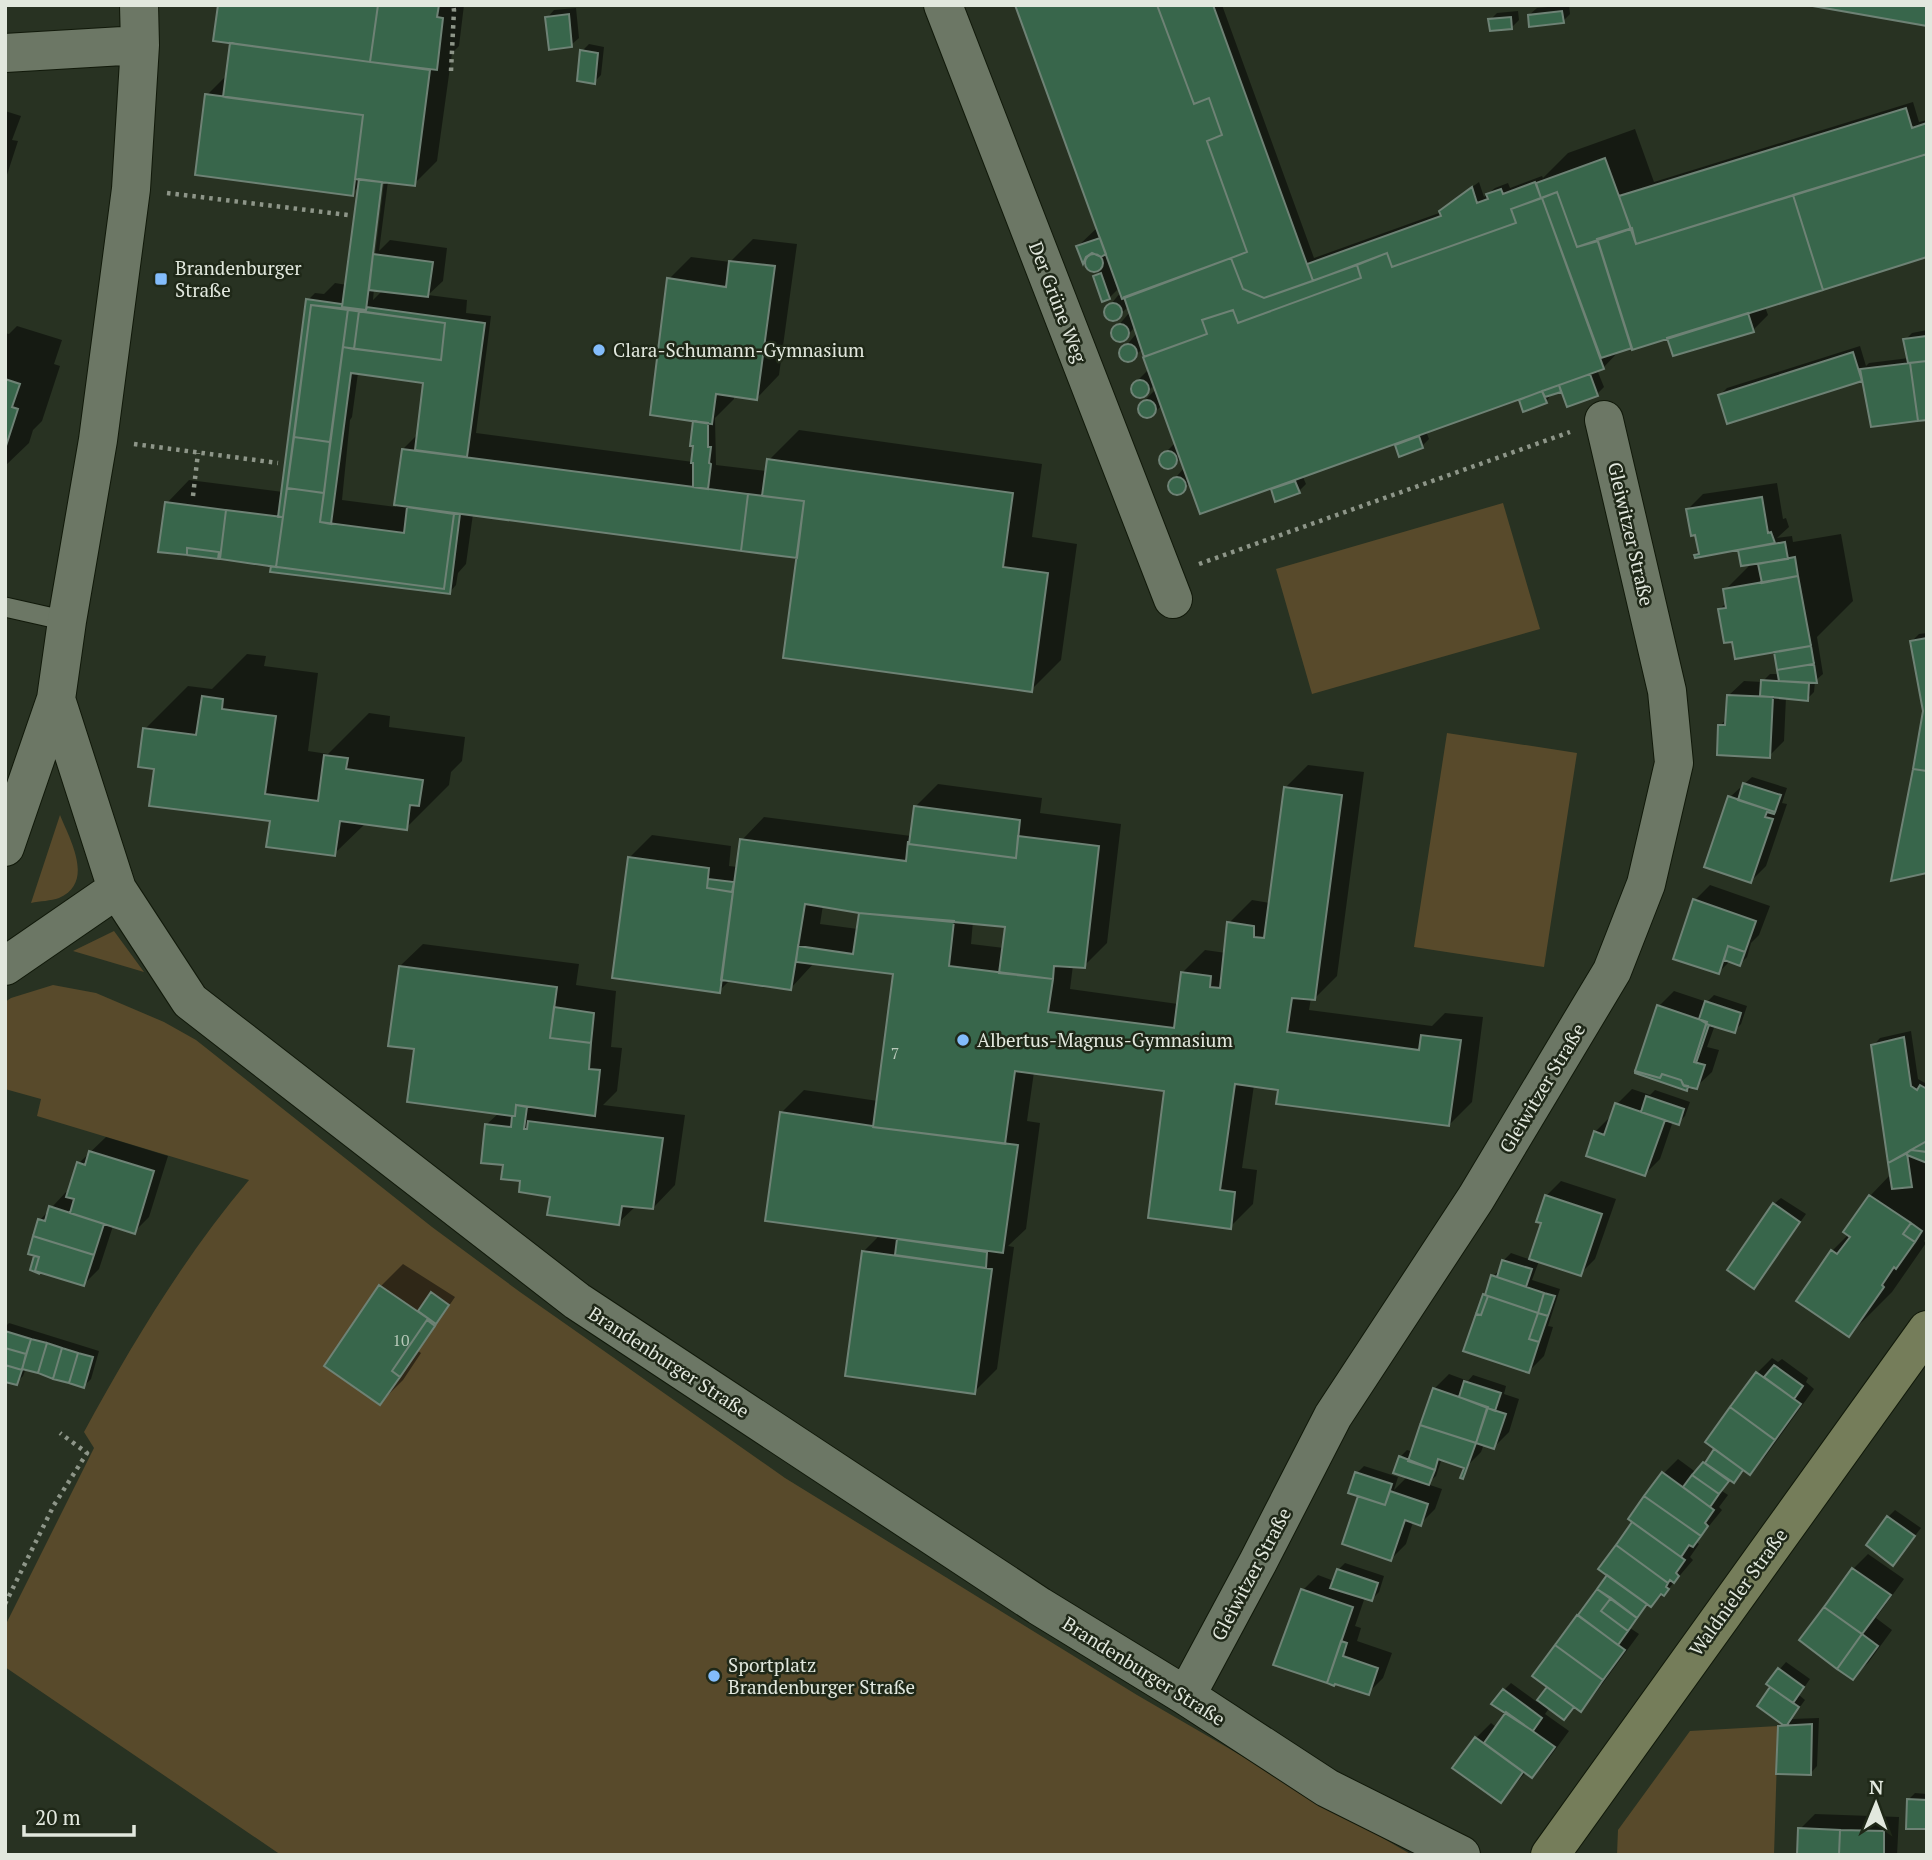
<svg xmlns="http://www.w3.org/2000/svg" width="1932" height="1860" font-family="'PT Serif',serif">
<rect width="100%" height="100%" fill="#283222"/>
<!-- green -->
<path fill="#584a2b" d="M1503 503 1540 629 1312 694 1276 569Z
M1447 733 1577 753 1544 967 1414 947Z
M60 815C70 840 95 882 59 898 51 901 40 901 31 903Z
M114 931 144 972 73 951Z
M53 985 96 993 164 1022 196 1040 432 1227 520 1292 785 1478 1137 1695 1412 1855H281L5 1667V1626L94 1448 84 1432C132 1344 184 1257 249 1180L37 1116 41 1099 5 1089V1002L11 998Z
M1778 1726 1774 1855H1617L1618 1830 1690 1731Z"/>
<!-- shadow -->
<path fill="#0007" fill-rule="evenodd" d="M219 5H464L459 46 452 53 437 161 414 184 388 181 379 251 390 240 447 248 443 281 428 295 467 300 466 313 491 316 476 433 693 462 695 422 669 279 691 257 730 262 753 239 797 244 779 375 757 398 734 395V399L715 418 716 465 767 471 769 460 799 430 1042 464 1032 537 1077 544 1061 660 1031 690 799 553 473 514 466 564 458 573 456 585 449 593 273 567 167 503 189 480 283 492 308 300 315 293 324 294 335 283 347 285 359 186 352 194 207 95 228 74 232 42ZM382 173 385 174 371 287H367ZM374 289 383 290 373 300ZM358 373 425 382 418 434 403 449 396 507 342 500 350 420 352 417Z
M1017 5H1222L1314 258 1442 212 1449 204 1479 182 1484 197 1495 188 1508 183 1510 188 1542 176 1543 178 1568 153 1635 129 1654 182 1913 102 1919 122 1927 120V256L1765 307 1768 315 1753 330 1669 337 1620 350 1603 368 1597 370 1604 387 1597 394 1562 389 1552 393 1546 402 1521 400 1526 395 1426 431 1429 439 1422 446 1400 455 1397 445 1403 439 1302 475 1306 484 1299 491 1273 490 1279 483H1190L1180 492 1175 493 1171 490 1169 485 1185 467 1181 457 1172 467H1166L1162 464 1163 455 1176 442 1162 405 1151 416 1145 417 1141 414 1140 409 1142 403 1156 389 1155 384 1143 396H1138L1134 393 1132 388 1135 383 1149 369 1142 349 1131 360 1121 358 1120 353 1136 334 1134 328 1123 340 1114 337 1112 333 1129 313 1127 308 1116 318 1111 319 1105 311 1121 292 1120 287 1109 298 1095 277 1103 268 1092 270 1087 267 1078 246 1098 227Z
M1569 5 1570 14 1563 21 1529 15 1537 8Z
M576 8 579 38 571 45 547 18 554 10Z
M1518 11 1519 20 1512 27 1490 20 1497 13Z
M589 44 604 47 601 75 594 82 582 51Z
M5 111 21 116 12 140 18 141 5 181Z
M17 326 62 340 54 364 60 366 42 421 33 430 29 443 5 466V333L9 334Z
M1927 330V418L1863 379 1728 422 1720 395 1727 388 1860 346 1866 366 1869 363 1909 358 1905 340 1912 333Z
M1777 483 1783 519 1786 518 1789 527 1777 538 1792 536 1793 542 1841 534 1853 601 1817 637 1823 674 1815 681 1814 692 1807 699 1786 697 1784 741 1769 756 1720 726 1727 718 1728 696 1744 681 1762 682 1770 674H1780L1775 650 1733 640 1720 609 1727 602 1725 590 1752 563 1743 564 1739 548 1692 557 1700 549 1688 509 1703 494Z
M1927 633V871L1925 711 1912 641 1919 634Z
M247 654 266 656 264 666 318 673 308 751 328 754 369 713 390 716 389 727 465 737 462 761 451 772 449 785 406 828 366 823 334 854 272 820 156 767 145 729 188 686 212 689Z
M1308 765 1364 772 1337 976 1314 999 1311 998 1309 1010 1432 1026 1445 1013 1483 1017 1472 1102 1449 1125 1280 1088 1254 1085 1242 1168 1257 1170 1253 1204 1230 1227 1166 1090 1034 1072 1027 1121 1040 1123 1026 1229 1008 1246 1014 1247 997 1369 974 1392 863 1252 880 1235 781 1113 804 1090 878 1101 895 973 814 963 791 988 731 979 719 991 629 858 652 835 731 846 729 866 738 867 742 840 764 817 911 836 915 807 938 784 1042 798 1040 813 1121 824 1107 943 1084 966 1073 965 1070 989 1178 1004 1182 973 1205 950 1226 953 1229 923 1252 900 1270 903 1285 788ZM823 905 861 911 858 929 820 924ZM973 921 1006 925 1004 948 971 944Z
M1752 777 1787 788 1782 803 1787 804 1766 866 1751 881 1730 797Z
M1710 885 1770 906 1759 935 1751 943 1747 957 1740 964 1730 961 1719 972 1695 900Z
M423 944 579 964 576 985 616 991 611 1047 622 1048 617 1091 603 1105 685 1115 675 1185 653 1208 636 1206 618 1223 551 1195 522 1179 505 1163 487 1124 499 1113 416 1048 400 966Z
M1674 991 1707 1002 1714 995 1747 1006 1741 1024 1734 1031 1715 1025 1707 1047 1719 1050 1712 1072 1696 1087 1694 1086 1689 1090 1661 1080 1659 1006Z
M1911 1031 1918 1079 1925 1083 1927 1081V1237L1924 1241 1926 1243 1892 1292 1849 1335 1832 1251 1849 1234 1870 1196 1891 1174 1873 1046 1880 1038Z
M1632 1089 1650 1095 1655 1090 1690 1102 1685 1116 1678 1123 1673 1121 1660 1159 1645 1174 1595 1132 1610 1117 1617 1104Z
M106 1137 168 1156 149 1217 134 1232 113 1226 99 1269 84 1284 32 1269 36 1255 40 1220 66 1192 69 1193 79 1163Z
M1561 1181 1616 1199 1595 1259 1580 1274 1539 1261 1532 1280 1560 1289 1548 1326 1553 1327 1544 1356 1529 1371 1493 1276 1501 1269 1504 1260 1511 1253 1531 1260 1544 1222 1546 1196Z
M1781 1198 1806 1214 1754 1287 1774 1204Z
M403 1264 455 1297 418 1351 421 1353 403 1380 380 1403 326 1366 381 1286Z
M9 1323 99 1351 91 1379 84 1386 26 1368 23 1376 16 1383 5 1380V1327Z
M1772 1358 1778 1362 1782 1359 1808 1378 1806 1382 1814 1389 1765 1457 1750 1472 1745 1469 1733 1481 1730 1479 1722 1491 1728 1495 1719 1507 1722 1510 1696 1542 1699 1544 1690 1557 1693 1560 1664 1594 1651 1605 1648 1603 1630 1628 1639 1634 1595 1694 1580 1709 1575 1705 1571 1711 1550 1707 1545 1714 1569 1731 1547 1761 1532 1776 1526 1772 1501 1801 1476 1738 1491 1723 1497 1728 1508 1713 1504 1690 1511 1683 1537 1702 1549 1686 1535 1676 1609 1575 1601 1568 1634 1522 1663 1474 1678 1459 1697 1473 1717 1449 1757 1373Z
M1449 1374 1468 1381 1473 1375 1506 1386 1504 1394 1519 1399 1509 1432 1494 1447 1484 1444 1481 1452 1466 1467 1443 1459 1441 1461 1436 1476 1427 1484 1442 1489 1435 1509 1420 1524 1413 1522 1406 1544 1391 1559 1360 1495 1357 1473 1364 1466 1398 1477 1394 1490 1408 1476 1400 1457 1407 1450 1413 1452 1434 1389Z
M1895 1510 1921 1528 1893 1564 1888 1517Z
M1868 1554 1904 1579 1876 1618 1892 1630 1868 1663 1853 1677 1802 1640 1853 1569Z
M1345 1563 1384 1576 1379 1592 1372 1599 1365 1597 1355 1626 1361 1628 1357 1641 1392 1653 1383 1678 1368 1693 1275 1664 1303 1590 1318 1575 1334 1581 1338 1570Z
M1786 1662 1810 1679 1799 1695 1805 1700 1791 1719 1819 1718 1817 1766 1810 1774 1780 1727 1784 1723 1759 1705 1772 1686 1768 1683Z
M1915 1793 1927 1794V1827L1908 1800Z
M1815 1814 1899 1817 1897 1855H1799L1800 1829Z"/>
<!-- building -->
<path fill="#38664b" stroke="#6e8275" stroke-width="2" d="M218 5H378L370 62 213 41Z
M378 5H439L437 17 443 18 437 70 370 62Z
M1015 5H1157L1194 104 1209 98 1222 135 1207 141 1247 252 1122 299Z
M1157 5H1213L1313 281 1264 298 1243 289 1231 258 1247 252 1207 141 1222 135 1209 98 1194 104Z
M1807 5H1927V26Z
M1562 11 1564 23 1529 27 1528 15Z
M569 14 572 47 549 50 545 17Z
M1511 17 1512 29 1490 31 1488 19Z
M230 43 430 70 415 186 355 179 363 115 223 97Z
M580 50 598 53 595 84 577 81Z
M205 94 363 115 353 196 195 175Z
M1906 108 1912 128 1927 123V154L1636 244 1619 196Z
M1927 154V257L1823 290 1793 195Z
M1605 158 1631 229 1577 247 1557 192 1541 198 1536 183Z
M359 179 382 182 366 310 342 307Z
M1535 182 1541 198 1511 209 1516 223 1392 267 1387 253 1313 281 1307 264 1441 216 1439 211 1472 187 1477 203 1488 199 1486 194 1501 189 1503 194Z
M1557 192 1577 247 1598 241 1632 348 1601 358 1542 198Z
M1793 195 1823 290 1632 350 1597 239 1632 228 1636 244Z
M1542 198 1604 369 1200 514 1143 357 1207 334 1202 320 1233 310 1238 323 1361 278 1357 265 1387 253 1392 267 1516 223 1511 209Z
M1100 238 1106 254 1101 257 1092 253 1086 257 1083 264 1076 246Z
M1085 263a9 9 0 1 1 18 0a9 9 0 1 1-18 0Z
M373 254 433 262 428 297 369 290Z
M1231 258 1243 289 1264 298 1357 265 1361 278 1238 323 1233 310 1202 320 1207 334 1144 357 1124 297Z
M729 261 775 266 757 400 716 394 712 424 650 415 667 278 726 287Z
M1101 273 1110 299 1102 302 1093 276Z
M306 299 342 304V307L366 310 367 307 485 323 467 457 415 450 423 383 351 373 331 524 320 522 343 347 441 360 445 323 311 305 283 517H278Z
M1104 312a9 9 0 1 1 18 0a9 9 0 1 1-18 0Z
M311 305 348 309 330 442 294 437Z
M348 309 359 311 354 349 343 347Z
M359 311 445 323 441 360 354 349Z
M1748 313 1754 332 1673 356 1667 338Z
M1111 333a9 9 0 1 1 18 0a9 9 0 1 1-18 0Z
M1927 336V361L1908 363 1903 339Z
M1119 353a9 9 0 1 1 18 0a9 9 0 1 1-18 0Z
M1853 352 1862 381 1727 424 1718 395Z
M1927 361V420L1918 421 1910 363Z
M1910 363 1918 421 1871 427 1860 369Z
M1590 374 1598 396 1567 407 1559 385Z
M5 379 20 384 12 407 18 409 5 449Z
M1131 389a9 9 0 1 1 18 0a9 9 0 1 1-18 0Z
M1559 385 1561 392 1545 397 1542 391Z
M1542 391 1547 403 1523 412 1519 400Z
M1138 409a9 9 0 1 1 18 0a9 9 0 1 1-18 0Z
M693 421 708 423V447H711L709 463 711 464 708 489 693 487V463H691L693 446H690Z
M1419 436 1423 448 1399 457 1395 445Z
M294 437 330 442 324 493 287 488Z
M402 449 748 494 741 551 394 505Z
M1159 460a9 9 0 1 1 18 0a9 9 0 1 1-18 0Z
M767 459 1013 493 1003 567 1048 573 1032 692 783 658 804 501 762 496Z
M1168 486a9 9 0 1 1 18 0a9 9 0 1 1-18 0Z
M1295 481 1300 493 1275 502 1271 489Z
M287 488 324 493 320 522 404 533 407 507 454 514 444 589 276 567Z
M748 494 804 501 797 558 741 551Z
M1762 497 1768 533 1771 532 1775 543 1695 558 1694 555 1699 554 1695 535 1691 536 1686 509Z
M165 502 226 510 220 559H218L219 552 187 548V555L158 552Z
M226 510 283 517 276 567 220 559Z
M454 514H460L450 594 270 572 271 566 444 589Z
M1785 542 1788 559 1741 566 1738 550Z
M187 548 219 552 218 559 187 555Z
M1795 557 1798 576 1762 583 1758 564Z
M1798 576 1811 646 1735 659 1732 642 1724 643 1718 609 1726 608 1723 589Z
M1927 638V771L1913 769 1923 711 1910 641Z
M1811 646 1814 664 1777 670 1774 652Z
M1814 664 1817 683 1779 681 1777 670Z
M1761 680 1809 683 1808 701 1760 696Z
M1727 695 1773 697 1770 758 1717 755 1718 725H1725Z
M202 696 223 699 222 709 276 716 265 794 318 801 324 755 348 758 346 769 423 780 419 806 410 805 407 830 340 821 335 856 266 847 270 821 149 806 154 769 138 767 143 728 196 735Z
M1913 769 1927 771V873L1891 881Z
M1743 783 1781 795 1775 812 1738 800Z
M1284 787 1342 795 1315 1000 1292 998 1287 1032 1419 1050 1421 1035 1461 1040 1449 1126 1276 1104 1278 1090 1235 1084 1220 1190 1235 1192 1231 1229 1148 1218 1164 1091 1015 1071 1005 1144 873 1127 893 974 796 962 798 946 853 954 859 913 954 921 949 966 1053 979 1048 1012 1174 1028 1181 972 1211 976 1210 987 1220 988 1227 922 1254 926V937L1264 938Z
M1728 796 1775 812 1774 814 1767 812 1765 817 1773 819 1751 883 1704 867Z
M914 806 1020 820 1016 858 909 844Z
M1018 836 1099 846 1085 968 1054 966 1053 979 999 973 1005 927 859 913 805 904 791 990 721 980 740 839 906 861 908 841 909 844 1016 858Z
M628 857 709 868 707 888 733 892 720 993 612 978Z
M708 879 734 882 732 892 707 888Z
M1693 899 1756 921 1745 952 1728 946 1719 974 1673 959Z
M1728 946 1745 952 1740 966 1724 960Z
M399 966 557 987 550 1038 591 1043 589 1069 600 1070 595 1116 516 1105 515 1116H512L407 1102 414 1049 388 1046Z
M1705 1001 1741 1013 1735 1033 1709 1025 1699 1019Z
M1657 1005 1707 1022 1694 1062 1705 1065 1697 1089 1684 1086 1681 1080 1662 1074 1660 1078 1635 1071Z
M554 1007 594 1013 591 1043 550 1038Z
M1706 1024 1709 1025 1696 1063 1694 1062Z
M1904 1037 1911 1086 1917 1090 1920 1085 1927 1089V1141L1888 1163 1871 1045Z
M1635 1071 1660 1078 1662 1074 1681 1080 1683 1085 1688 1086 1687 1091 1635 1073Z
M1646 1096 1684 1109 1679 1125 1641 1112Z
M1615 1103 1665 1120 1645 1176 1586 1156 1594 1131 1604 1135Z
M516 1105 527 1107 524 1129H527L528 1121 663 1138 653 1209 622 1206 619 1225 547 1215 550 1197 519 1192 520 1181 501 1179 503 1165 481 1163 485 1124 511 1127 512 1116H515Z
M780 1112 873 1126V1127L1018 1145 1003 1253 765 1221Z
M1927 1141V1152L1911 1150Z
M1911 1150 1927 1152V1163L1907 1155V1153Z
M89 1151 154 1171 135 1234 70 1213 74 1199 66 1197 77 1162 85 1165Z
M1907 1153 1912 1187 1892 1189 1888 1163Z
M1545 1195 1602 1214 1581 1276 1529 1259 1541 1223 1536 1222Z
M1869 1195 1911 1223 1903 1234 1915 1242 1896 1269 1894 1267 1882 1285 1884 1287 1849 1337 1796 1301 1831 1250 1837 1254 1850 1237 1843 1232Z
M1773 1203 1800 1222 1754 1289 1727 1270Z
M49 1206 104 1224 94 1255 33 1236 38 1219 45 1221Z
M1911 1223 1922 1231 1915 1242 1903 1234Z
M33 1236 94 1255 84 1286 35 1271 39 1257 28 1254Z
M897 1239 987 1252 986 1268 895 1255Z
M862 1251 992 1269 975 1394 845 1376Z
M34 1256 39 1257 35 1271 40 1274 30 1270Z
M1502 1260 1532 1269 1526 1287 1497 1277Z
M1491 1275 1544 1293 1538 1313 1485 1295Z
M379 1285 436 1324 435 1326 427 1320 392 1371 400 1377 380 1405 324 1366Z
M431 1292 449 1305 436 1324 418 1311Z
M1544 1293 1555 1296 1548 1316 1538 1313Z
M1483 1294 1488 1296 1481 1315 1476 1314Z
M1488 1296 1538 1313 1529 1339 1539 1342 1529 1373 1463 1351 1476 1314 1481 1315Z
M1538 1313 1548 1316 1539 1342 1529 1339Z
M427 1320 435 1326 400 1377 392 1371Z
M5 1331 31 1339 26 1354 5 1348Z
M31 1339 47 1343 38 1373 22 1369Z
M47 1343 62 1348 53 1379 38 1373Z
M5 1348 26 1354 22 1370 5 1365Z
M62 1348 78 1353 69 1383 53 1379Z
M78 1353 93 1357 84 1388 69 1383Z
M5 1365 22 1370 17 1385 5 1382Z
M1774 1365 1803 1386 1794 1399 1764 1377Z
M1756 1372 1801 1404 1775 1440 1730 1407Z
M1464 1381 1501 1393 1495 1411 1459 1397Z
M1433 1388 1488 1407 1476 1443 1420 1425Z
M1730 1407 1775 1440 1750 1475 1705 1442Z
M1487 1408 1506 1414 1494 1449 1476 1443Z
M1420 1425 1476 1443 1463 1479 1460 1478 1464 1468 1438 1459 1435 1470 1408 1461Z
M1714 1449 1743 1470 1734 1483 1705 1463Z
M1399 1456 1435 1470 1429 1485 1393 1473Z
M1703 1462 1729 1481 1719 1494 1692 1475Z
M1355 1472 1392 1484 1385 1505 1348 1493Z
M1662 1472 1714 1510 1705 1523 1708 1526 1701 1536 1644 1496Z
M1692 1475 1719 1494 1710 1507 1683 1487Z
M1390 1491 1428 1504 1421 1526 1405 1520 1391 1561 1342 1544 1358 1496 1385 1505Z
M1644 1496 1701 1536 1693 1547 1689 1545 1681 1557 1628 1519Z
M1887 1516 1915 1536 1893 1566 1866 1545Z
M1632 1522 1685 1560 1676 1573 1679 1576 1674 1583 1670 1580 1668 1583 1616 1545Z
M1616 1545 1668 1583 1666 1587 1669 1589 1664 1596 1661 1594 1651 1607 1598 1569Z
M1852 1568 1891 1595 1862 1634 1824 1607Z
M1337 1569 1378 1583 1372 1601 1330 1588Z
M1607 1575 1647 1604 1637 1618 1597 1589Z
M1301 1589 1353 1607 1327 1683 1273 1665Z
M1597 1589 1611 1598 1601 1611 1628 1631 1618 1645 1578 1615Z
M1611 1598 1637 1618 1628 1631 1601 1611Z
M1824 1607 1862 1634 1837 1669 1799 1640Z
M1577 1615 1625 1650 1603 1680 1555 1645Z
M1862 1634 1878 1646 1853 1680 1837 1669Z
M1341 1641 1347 1643 1343 1656 1378 1668 1369 1695 1335 1684 1334 1686 1327 1683Z
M1555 1645 1603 1680 1581 1712 1532 1676Z
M1778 1668 1804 1687 1793 1703 1766 1684Z
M1547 1687 1574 1707 1564 1720 1537 1700Z
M1770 1687 1799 1707 1787 1725H1783L1757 1706Z
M1503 1689 1542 1718 1533 1731 1491 1704Z
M1506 1712 1555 1747 1532 1778 1484 1743Z
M1812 1724 1811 1775 1776 1774 1778 1726Z
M1475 1737 1523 1772 1501 1803 1452 1768Z
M1907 1799 1927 1800V1829H1906Z
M1798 1828 1840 1830 1839 1855H1797Z
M1840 1830 1884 1831V1855H1839Z"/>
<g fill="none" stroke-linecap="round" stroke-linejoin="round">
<!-- service casing -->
<g stroke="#11190a" stroke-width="21">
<path id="service" d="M5 607 67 621"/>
</g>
<!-- minor casing -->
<g stroke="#11190a" stroke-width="40">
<path id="minor" d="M139 5 140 45 131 189 98 440 67 621 56 699 117 889 190 1001 577 1301 1039 1606 1186 1696 1327 1788 1461 1855
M943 5 1173 599
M5 53 140 45
M5 847 56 699
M5 966 117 889
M1186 1696 1258 1562 1333 1416 1476 1198 1612 971 1646 884 1674 763 1667 691 1604 420"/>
</g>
<!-- secondary casing -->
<g stroke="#11190a" stroke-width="40">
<path id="secondary" d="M1550 1855 1927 1330"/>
</g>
<!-- path -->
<path stroke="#8e9689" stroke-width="4.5" stroke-dasharray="3.5 5" stroke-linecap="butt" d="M451 71 454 10 453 5
M167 193 348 215
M134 444 278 463
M193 496 198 453
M1199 564 1570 432
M5 1604 54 1505 87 1453 60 1433"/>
<!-- service -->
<use href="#service" stroke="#6c7765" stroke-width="19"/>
<!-- minor -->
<use href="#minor" stroke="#6c7765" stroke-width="38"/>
<!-- secondary -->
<use href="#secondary" stroke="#757d5a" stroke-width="38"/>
</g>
<!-- markers -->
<g fill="#83bcfb" stroke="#1f2818" stroke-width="2.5">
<rect x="154" y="272" width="14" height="14" rx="3.5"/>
<circle cx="599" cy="350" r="7"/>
<circle cx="963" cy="1040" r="7"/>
<circle cx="714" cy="1676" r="7"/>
</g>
<g text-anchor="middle" stroke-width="5" stroke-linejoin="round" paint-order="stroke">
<!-- number labels -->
<g font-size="16" fill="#b8c8b9">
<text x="895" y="1059">7</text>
<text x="401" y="1346">10</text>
</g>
<!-- poi labels -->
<g font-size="19" fill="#e2e8de" stroke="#1f2818" text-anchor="start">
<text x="175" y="275">Brandenburger<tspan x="175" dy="22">Straße</tspan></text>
<text x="613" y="357">Clara-Schumann-Gymnasium</text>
<text x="977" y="1047">Albertus-Magnus-Gymnasium</text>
<text x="728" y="1672">Sportplatz<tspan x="728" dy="22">Brandenburger Straße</tspan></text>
</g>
<!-- street labels -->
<g font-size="19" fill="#e2e8de" stroke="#1f2818">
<text transform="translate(1058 302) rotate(69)" y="7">Der Grüne Weg</text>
<text transform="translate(1631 534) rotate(77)" y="7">Gleiwitzer Straße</text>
<text transform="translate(1542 1088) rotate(-59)" y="7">Gleiwitzer Straße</text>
<text transform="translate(669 1362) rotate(33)" y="7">Brandenburger Straße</text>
<text transform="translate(1251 1574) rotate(-62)" y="7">Gleiwitzer Straße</text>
<text transform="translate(1738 1592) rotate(-54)" y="7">Waldnieler Straße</text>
<text transform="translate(1144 1671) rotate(32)" y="7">Brandenburger Straße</text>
</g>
</g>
<!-- border -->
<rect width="1932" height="1860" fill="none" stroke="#e2e8de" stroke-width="14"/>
<!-- north arrow -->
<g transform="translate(1876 1804) rotate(1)" stroke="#1f2818" stroke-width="5" paint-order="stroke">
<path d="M0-5L12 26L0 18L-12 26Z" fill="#e2e8de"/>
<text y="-10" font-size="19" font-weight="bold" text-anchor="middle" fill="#e2e8de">N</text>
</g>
<!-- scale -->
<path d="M24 1825v10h110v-10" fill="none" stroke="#e2e8de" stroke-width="3.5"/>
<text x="35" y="1825" font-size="21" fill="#e2e8de" stroke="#1f2818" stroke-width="5" paint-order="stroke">20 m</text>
</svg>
